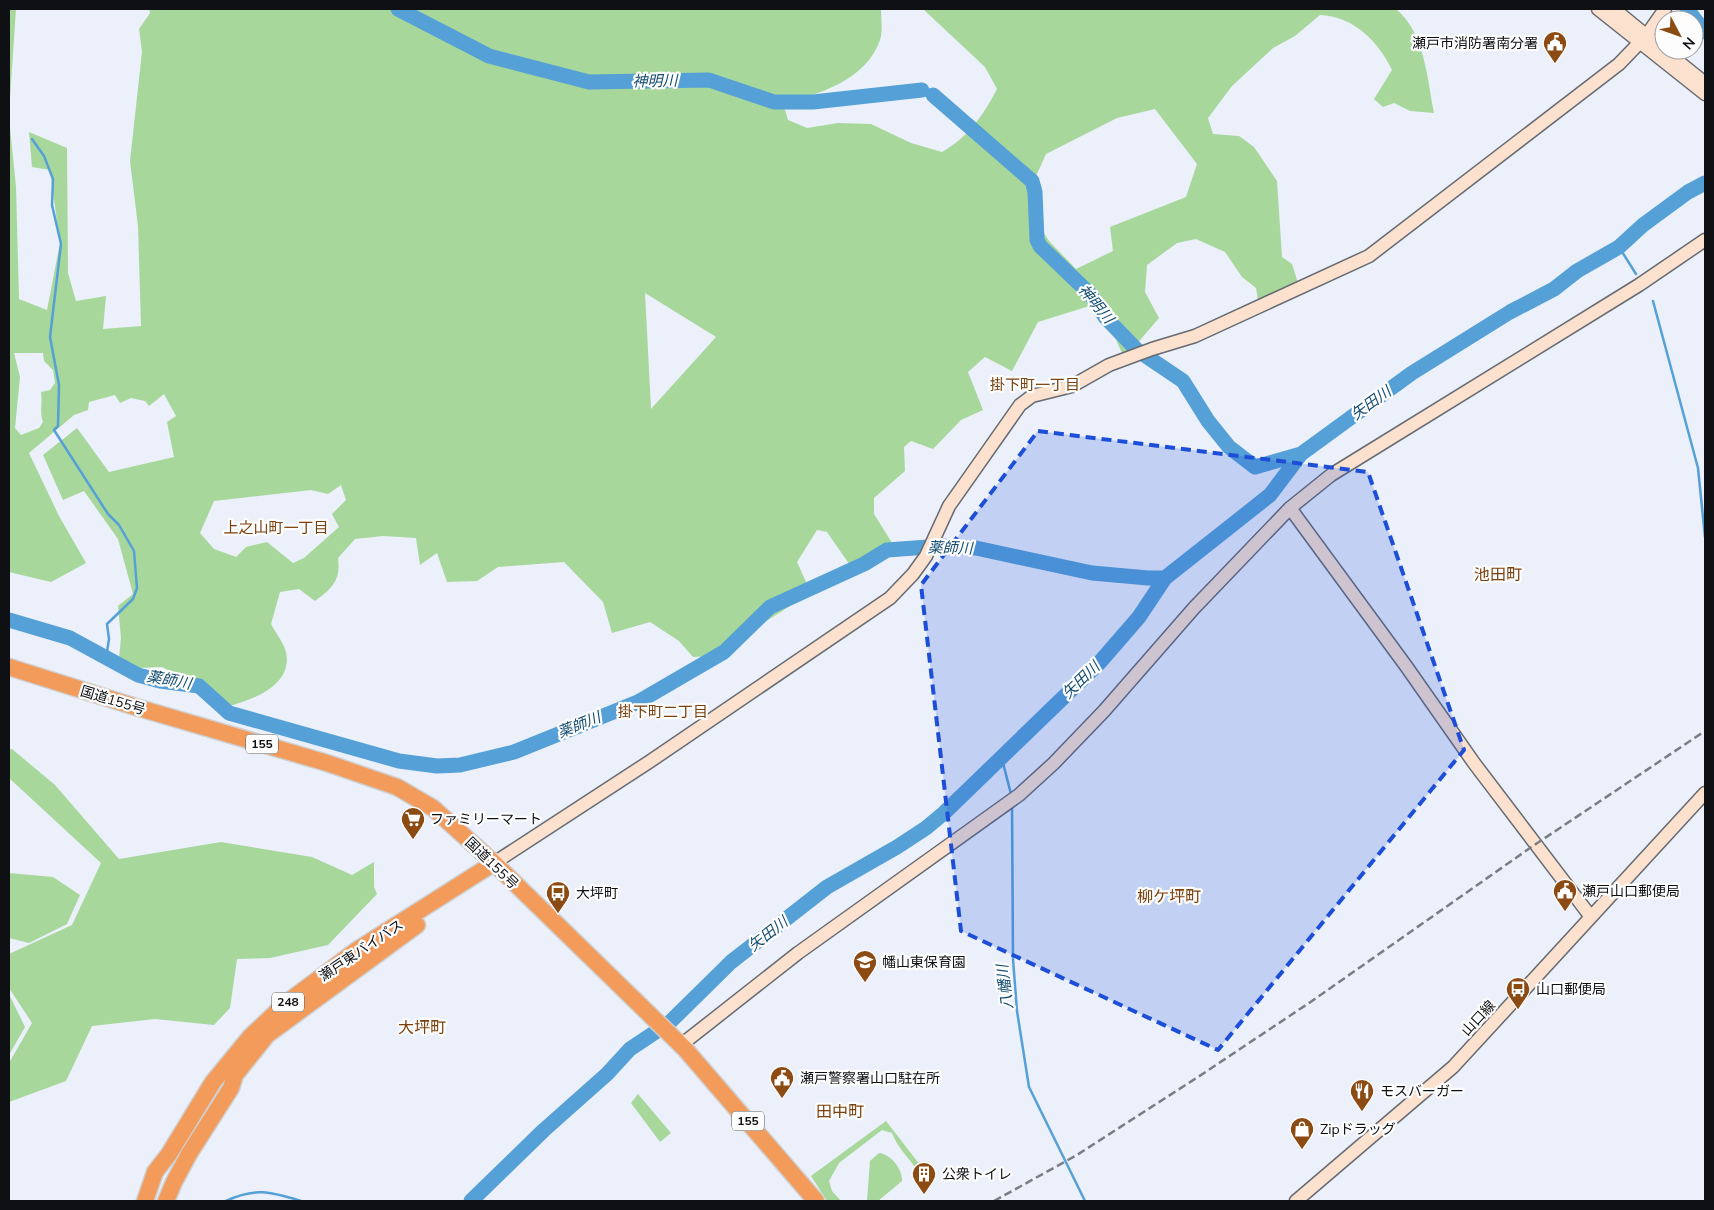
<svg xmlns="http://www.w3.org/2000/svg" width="1714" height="1210" font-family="'Nunito Sans','Noto Sans JP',sans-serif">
<rect width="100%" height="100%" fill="#ebf0fa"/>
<!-- green -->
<path fill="#a7d79b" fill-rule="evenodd" d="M9 9H16L9 113Z
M149 9H881C881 18 883 31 880 40 866 80 820 94 783 103L788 120 807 128 838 123 871 124 911 143 942 152C967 138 984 115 997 89L985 67 923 9H1396C1425 33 1427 78 1434 113L1410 111 1394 103 1383 107 1374 99 1392 70C1378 41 1353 16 1320 15L1295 36 1273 48 1232 86 1208 118 1213 134 1239 136 1254 147 1277 181 1282 257 1292 264 1298 283 1258 300 1256 288 1242 277 1225 252 1196 239 1177 243 1147 265 1145 292 1159 318 1129 353 1123 355 1099 303 1038 322 1012 371 985 357 968 372 983 410 961 420 933 449 911 441 904 447 905 471 874 498V514L894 546 854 571 827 532 817 530 797 562 807 584 798 601 711 656 693 657 679 641 650 622 612 633 603 602 564 562 498 567 477 581 447 582 437 553 420 565 416 538 383 536 355 539 338 558C341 580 332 589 315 601L299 589 280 592 271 624C275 632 284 643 286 652 293 686 252 700 226 707L203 686 162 667 118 669 121 638 118 606 133 594 118 539 84 491 63 500 43 455 77 428 109 472 174 457 167 422 176 416 164 394 149 406 145 401 131 398 120 403 115 395 89 402 88 410 74 415 29 453 59 516 86 563 51 582 9 572V117L16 187 19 299 47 310 60 243 50 170 32 167 29 132 67 148 68 273 76 301 106 296 103 329 141 326 138 226 130 161 142 52 139 29 150 13ZM1155 109 1197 164 1186 197 1110 227 1113 251 1076 269 1049 241 1044 233 1036 176 1046 154 1117 118ZM645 293 716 337 651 409ZM14 353H43L44 361 53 370 55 383 50 390 41 392C43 404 39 411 43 422L39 428 21 435 15 428 20 377ZM341 485 346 500 332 514 339 527 304 558 293 563 267 542 246 547 236 557 214 549 200 533 214 501 311 490 328 494Z
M12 749 55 785 119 859 221 842 312 857 352 875 374 862V887L377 894 328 945 270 958 237 959 230 1008 214 1025 155 1019 92 1026 66 1081 9 1102V1063L32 1023 9 988V954L72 925 101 863 9 778V750Z
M9 873 53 877 80 895 67 924 29 943 9 938Z
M9 994 25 1027 9 1055Z
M638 1094 671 1133 660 1142 631 1103Z
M886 1121 924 1170 920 1173C911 1161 897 1147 892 1133L882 1130 839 1163 829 1181 832 1191 841 1201H827L811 1176Z
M879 1153C891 1154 903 1170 902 1181L878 1201H867L870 1161Z"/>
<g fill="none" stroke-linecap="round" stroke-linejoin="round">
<!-- stream -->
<path stroke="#55a0d6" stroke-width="2.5" d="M922 90 933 95
M32 139 44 156 53 179 52 205 61 244 50 337 59 385 58 426 54 430 108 514 119 525 134 551 137 588 133 599 107 624 109 639 106 658
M1619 247 1636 274
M1653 301 1698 468 1705 537
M997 761 1003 763 1011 794
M1012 805 1013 959 1017 1011 1029 1087 1085 1201
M226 1201C255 1187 271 1192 301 1201"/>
<!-- river -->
<path stroke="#55a0d6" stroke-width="15" d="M398 9 489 56 589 82 709 80 774 102H813L922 90
M1687 9 1705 32
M933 95 1032 181 1035 192 1037 240 1040 246 1090 294 1105 317 1137 350 1183 381 1208 421 1229 447 1255 467 1301 454
M9 620 70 638 138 675 160 681 199 686 229 713 399 761 437 766 460 765 514 752 638 702 724 652 770 607 864 564 887 550 942 546 976 548 1092 573 1148 578H1165
M471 1201 544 1130 607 1074 630 1049 669 1023 731 962 827 887 897 847 926 828 944 813 1100 662 1139 617 1165 578 1270 495 1301 454 1412 373 1510 312 1554 289 1577 271 1619 247 1643 225 1688 192 1705 183"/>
<!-- secondary casing -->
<g stroke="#666a73" stroke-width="15">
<path id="secondary" d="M1598 9 1705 94
M1614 9 1664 50
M1664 50 1705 83
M1290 508 1406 666 1474 763 1591 917
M494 863 649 762 890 598 913 574 926 556 949 506 1020 405 1032 396 1072 386 1109 365 1152 349 1195 336 1369 256 1619 64 1646 36 1665 9
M681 1045 798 953 1019 795 1054 763 1104 711 1194 608 1290 508 1331 475 1639 285 1705 240
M1296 1201 1453 1067 1705 793"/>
</g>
<!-- highway casing -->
<g stroke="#cfcfd0" stroke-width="19">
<path id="highway" d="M9 667 139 708 327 763 397 787 433 808 494 863 685 1049 816 1201
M145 1201 155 1172 169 1154 213 1082 250 1037 285 1004 357 950 494 863
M166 1201 174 1182 189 1154 231 1088 235 1075 267 1035 417 925"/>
</g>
<!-- secondary -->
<use href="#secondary" stroke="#fbe1ce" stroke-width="12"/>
<!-- highway -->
<use href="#highway" stroke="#f29b5b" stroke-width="16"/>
<!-- rail -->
<path stroke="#7a7d84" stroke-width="2.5" stroke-dasharray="8 4" stroke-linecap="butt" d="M994 1201 1077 1155 1198 1077 1312 1001 1530 848 1705 731"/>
</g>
<!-- marked area -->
<path fill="#1d4ed8" fill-opacity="0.2" stroke="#1d4ed8" stroke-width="4" stroke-dasharray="10 6" stroke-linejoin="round" d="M1038 431 1368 472 1464 750 1218 1050 961 931 921 585Z"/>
<!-- icons -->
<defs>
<g id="civic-pin" transform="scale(1.25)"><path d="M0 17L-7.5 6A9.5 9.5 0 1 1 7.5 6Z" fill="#8b4b13" stroke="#fdfdfd"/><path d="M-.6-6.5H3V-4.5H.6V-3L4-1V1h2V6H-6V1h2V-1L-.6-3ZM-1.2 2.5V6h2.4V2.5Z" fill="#fff"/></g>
<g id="supermarket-pin" transform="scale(1.25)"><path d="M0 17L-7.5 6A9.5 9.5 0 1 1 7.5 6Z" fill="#8b4b13" stroke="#fdfdfd"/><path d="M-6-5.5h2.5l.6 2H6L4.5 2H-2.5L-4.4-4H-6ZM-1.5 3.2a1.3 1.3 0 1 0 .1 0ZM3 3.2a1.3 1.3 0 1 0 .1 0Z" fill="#fff"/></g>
<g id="bus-pin" transform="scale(1.25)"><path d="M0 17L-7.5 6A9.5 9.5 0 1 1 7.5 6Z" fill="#8b4b13" stroke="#fdfdfd"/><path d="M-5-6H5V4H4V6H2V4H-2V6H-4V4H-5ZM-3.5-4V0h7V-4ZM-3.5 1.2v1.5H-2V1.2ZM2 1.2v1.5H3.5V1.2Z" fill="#fff"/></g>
<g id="school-pin" transform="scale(1.25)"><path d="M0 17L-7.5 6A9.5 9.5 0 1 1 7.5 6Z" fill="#8b4b13" stroke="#fdfdfd"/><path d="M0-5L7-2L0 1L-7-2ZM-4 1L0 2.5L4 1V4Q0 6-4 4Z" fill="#fff"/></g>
<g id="restaurant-pin" transform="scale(1.25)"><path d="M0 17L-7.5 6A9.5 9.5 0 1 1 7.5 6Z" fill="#8b4b13" stroke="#fdfdfd"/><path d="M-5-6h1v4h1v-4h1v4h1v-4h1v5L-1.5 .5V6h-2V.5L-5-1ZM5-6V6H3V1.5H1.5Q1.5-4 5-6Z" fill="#fff"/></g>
<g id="shop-pin" transform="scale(1.25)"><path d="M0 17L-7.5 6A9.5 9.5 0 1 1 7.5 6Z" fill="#8b4b13" stroke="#fdfdfd"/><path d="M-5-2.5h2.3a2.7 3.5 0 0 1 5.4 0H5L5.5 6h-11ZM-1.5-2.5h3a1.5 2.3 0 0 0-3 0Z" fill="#fff"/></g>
<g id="building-pin" transform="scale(1.25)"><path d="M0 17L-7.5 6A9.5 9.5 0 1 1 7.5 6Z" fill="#8b4b13" stroke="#fdfdfd"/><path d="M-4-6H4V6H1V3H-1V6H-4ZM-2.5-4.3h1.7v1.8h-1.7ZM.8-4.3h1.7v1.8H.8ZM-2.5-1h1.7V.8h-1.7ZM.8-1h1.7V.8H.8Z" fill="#fff"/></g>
</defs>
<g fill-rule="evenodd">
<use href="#civic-pin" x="1555" y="43"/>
<use href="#supermarket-pin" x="413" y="819"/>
<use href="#civic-pin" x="1565" y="891"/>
<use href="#bus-pin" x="558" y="893"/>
<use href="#school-pin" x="865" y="962"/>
<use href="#bus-pin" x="1518" y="989"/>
<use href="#civic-pin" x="782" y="1078"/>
<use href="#restaurant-pin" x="1362" y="1091"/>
<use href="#shop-pin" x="1302" y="1129"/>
<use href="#building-pin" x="924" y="1174"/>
</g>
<g text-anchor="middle" stroke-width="4.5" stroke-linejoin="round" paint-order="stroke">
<!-- shield labels -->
<g fill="#fdfdfd" stroke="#565759" stroke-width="1">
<rect x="246" y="734.5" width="32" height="19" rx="4"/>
<rect x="272" y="992.5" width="32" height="19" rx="4"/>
<rect x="732" y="1111.5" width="32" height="19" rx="4"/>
</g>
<g font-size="12" font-weight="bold" fill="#0e1013">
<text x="262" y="748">155</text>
<text x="288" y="1006">248</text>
<text x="748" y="1125">155</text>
</g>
<!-- poi labels -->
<g font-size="14" fill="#0e1013" stroke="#fdfdfd" text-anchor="start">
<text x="1538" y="48" text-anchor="end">瀬戸市消防署南分署</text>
<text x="430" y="824">ファミリーマート</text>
<text x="1582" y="896">瀬戸山口郵便局</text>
<text x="576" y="898">大坪町</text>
<text x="882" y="967">幡山東保育園</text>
<text x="1536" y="994">山口郵便局</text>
<text x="800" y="1083">瀬戸警察署山口駐在所</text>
<text x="1380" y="1096">モスバーガー</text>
<text x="1320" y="1134">Zipドラッグ</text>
<text x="942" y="1179">公衆トイレ</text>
</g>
<!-- street labels -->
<g font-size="14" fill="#0e1013" stroke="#fdfdfd">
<text transform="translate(113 700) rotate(17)" y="5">国道155号</text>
<text transform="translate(492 863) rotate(44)" y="5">国道155号</text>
<text transform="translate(361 950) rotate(-34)" y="5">瀬戸東バイパス</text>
<text transform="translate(1478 1018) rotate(-47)" y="5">山口線</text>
</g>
<!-- water labels -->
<g font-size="15" font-style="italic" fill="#144d71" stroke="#fdfdfd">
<text transform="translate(655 81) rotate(-1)" y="5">神明川</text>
<text transform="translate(1096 304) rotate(50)" y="5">神明川</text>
<text transform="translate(1371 403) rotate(-36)" y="5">矢田川</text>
<text transform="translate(950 548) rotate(1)" y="5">薬師川</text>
<text transform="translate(169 680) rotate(10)" y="5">薬師川</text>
<text transform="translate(1081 680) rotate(-44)" y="5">矢田川</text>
<text transform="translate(579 725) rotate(-22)" y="5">薬師川</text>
<text transform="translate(768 934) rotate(-38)" y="5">矢田川</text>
<text transform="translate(1005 987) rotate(-97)" y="5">八幡川</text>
</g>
<!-- neighbourhood labels -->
<g font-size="15" fill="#7a400d" stroke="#fdfdfd">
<text x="1035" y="390">掛下町一丁目</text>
<text x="276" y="533">上之山町一丁目</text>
<text x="663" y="717">掛下町二丁目</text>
</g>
<!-- quarter labels -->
<g font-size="16" fill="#7a400d" stroke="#fdfdfd">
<text x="1498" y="580">池田町</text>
<text x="1169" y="902">柳ケ坪町</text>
<text x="422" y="1033">大坪町</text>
<text x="840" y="1117">田中町</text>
</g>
</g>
<!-- border -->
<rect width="1714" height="1210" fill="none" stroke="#0e1013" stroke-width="20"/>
<!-- north arrow -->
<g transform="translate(1679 35) rotate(131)"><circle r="24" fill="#fdfdfd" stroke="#9d9e9f"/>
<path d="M0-4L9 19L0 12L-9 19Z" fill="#8b4b13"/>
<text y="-8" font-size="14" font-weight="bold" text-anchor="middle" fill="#0e1013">N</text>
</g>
</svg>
